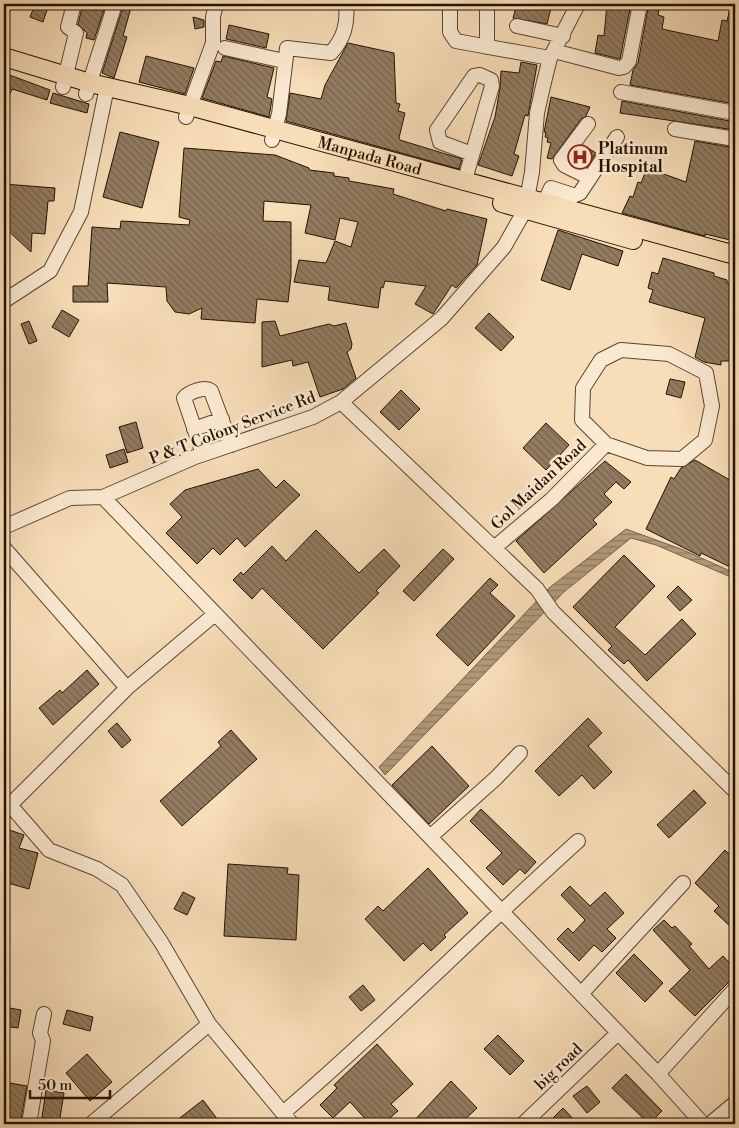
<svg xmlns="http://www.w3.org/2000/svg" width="739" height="1128" font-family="'Libre Bodoni',serif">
<defs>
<pattern id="water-rules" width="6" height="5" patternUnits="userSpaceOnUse" patternTransform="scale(1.25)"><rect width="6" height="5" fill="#b09879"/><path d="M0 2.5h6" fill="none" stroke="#8f7b61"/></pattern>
<pattern id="building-back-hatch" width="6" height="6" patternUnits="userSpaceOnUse" patternTransform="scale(1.25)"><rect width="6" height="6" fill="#927c60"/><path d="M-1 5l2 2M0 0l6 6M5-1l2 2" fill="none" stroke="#77644d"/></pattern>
</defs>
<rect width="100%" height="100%" fill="#f7ddb8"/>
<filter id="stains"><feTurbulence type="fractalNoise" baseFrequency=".004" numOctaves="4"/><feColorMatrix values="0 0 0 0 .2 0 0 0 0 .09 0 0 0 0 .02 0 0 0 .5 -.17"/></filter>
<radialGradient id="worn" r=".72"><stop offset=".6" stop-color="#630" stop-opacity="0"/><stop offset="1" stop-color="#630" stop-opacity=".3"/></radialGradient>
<!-- water -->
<path fill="url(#water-rules)" stroke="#786249" d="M626 529 681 549 728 570 735 565V576L733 578 656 545 631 538 565 591 385 775 379 767 549 588Z"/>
<!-- building -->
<path fill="url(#building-back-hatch)" stroke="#251200" d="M35 4H49L43 22 30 17Z
M83 4H106L94 40 86 38 87 33 78 24Z
M124 4H132L123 36 127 37 114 78 102 73Z
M517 4H552L547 24 513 18Z
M607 4H631L620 59 595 53 598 35 604 36Z
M731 4H735V104L630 85 633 70 638 63 648 8 659 10 658 15 664 17 662 29 718 41 722 20 727 21Z
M193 17 204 20V27L195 29Z
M229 25 269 34 266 48 226 39Z
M348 43 394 53 396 103 400 104 398 111 405 113 399 138 400 140 462 159 459 169 286 121 290 93 321 99 325 85Z
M146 56 194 68 185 94 139 82Z
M223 56 274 68 267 97 272 99 269 117 202 98 216 61 221 62Z
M521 62 537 65 528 116 525 115 514 154 519 156 512 176 478 165 495 117 500 88 501 71 519 73Z
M4 73 50 90 47 100 12 89 4 108Z
M53 93 89 104 87 113 50 103Z
M551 97 590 107 586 116 581 119 552 159 547 158 551 143 547 142 548 138 545 137 546 132H544Z
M622 101 735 122V130L620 113Z
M120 132 159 142 142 208 103 197Z
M695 141 735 148V218L730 240 705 234V236L622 213 630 196 633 197 638 182 641 183 647 168 686 182Z
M583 145 596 153 587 167 572 159Z
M184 148 275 155 309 168V170L334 173V176L349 178V181L394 189 393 194 446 211 447 209 487 219 477 265 456 288 452 285 433 314 415 304 426 286 385 281 383 288 381 287 378 308 328 300 330 287 294 282 299 260 326 263 335 241 351 247 358 222 340 218 335 240 305 233 311 205 264 201 263 221 291 222V276L288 302 257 299 255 323 201 319 202 308 189 314 175 312 167 301 166 287 107 283 108 302H73V286H88L92 227 120 229 121 221 189 225 190 220 179 217Z
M4 184 55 188 54 201H48L45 234 32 233 31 252 4 227Z
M558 230 623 251 618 266 582 254 570 290 541 280Z
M663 258 714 273V276L727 280V283H735V361H721V365L704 362 695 357 705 318 649 302 653 290 648 288 652 272 658 274Z
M62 310 79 320 69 337 52 327Z
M489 313 514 337 501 351 475 328Z
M29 321 37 341 29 344 21 324Z
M275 321 280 336 329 324 334 326 346 323 352 344 351 349 347 352 356 378 343 389 320 397 308 362 293 366 292 360 262 367V322Z
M670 379 685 382 681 398 666 394Z
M401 390 420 409 399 430 380 412Z
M136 422 143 448 127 453 119 427Z
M546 423 569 445 546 470 523 448Z
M124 449 128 462 110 468 106 455Z
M695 460 735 483V557L730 567 701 553 700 556 646 529 671 477 674 479 681 468Z
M605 461 631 482 624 489 616 482 604 494 612 502 593 520 597 524 544 573 516 541Z
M258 469 276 488 284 480 300 495 245 547 237 538 220 555 213 548 197 564 166 533 182 517 170 504 185 490Z
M316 530 359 573 384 549 400 566 376 591 379 593 323 649 262 588 252 599 233 580 241 572 243 575 272 546 286 561Z
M443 549 454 559 414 601 403 591Z
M624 555 655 586 615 627 645 655 682 619 696 634 647 681 628 660 624 664 608 650 612 646 573 607Z
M490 578 498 585 490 593 515 616 468 666 436 635Z
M678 586 692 600 680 611 667 597Z
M87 670 99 684 53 725 39 708 60 690 62 693Z
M588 718 602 733 588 746 612 772 594 789 582 775 559 796 535 771Z
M117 723 131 740 122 748 108 731Z
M231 730 257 759 182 826 160 801 221 746 218 742Z
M432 746 469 786 429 824 392 785Z
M694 790 706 803 669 838 657 825Z
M481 809 536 862 525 874 520 869 503 885 486 868 502 853 470 821Z
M4 828 24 835 19 848 38 853 29 889 4 882Z
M725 850 735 860V931L714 911 719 906 695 883Z
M228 864 288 868 287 874 299 875 296 940 224 936Z
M428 868 468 913 444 935 446 937 431 951 423 943 404 961 365 919 378 906 383 911Z
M570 886 590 906 605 892 624 913 607 929 616 938 602 952 594 945 579 961 557 939 568 928 573 933 585 920 561 895Z
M183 892 195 898 187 915 174 909Z
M664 920 672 928 675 926 692 944 689 946 709 969 723 956 735 969V976L695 1016 669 991 690 970 653 930Z
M634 954 663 983 645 1002 616 973Z
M363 985 375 1000 361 1011 349 997Z
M4 1007 21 1010 18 1028 4 1026Z
M67 1010 93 1017 90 1031 63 1024Z
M498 1035 524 1061 510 1075 484 1049Z
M377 1044 413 1084 391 1104 398 1111 383 1124H370L350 1102 333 1118 320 1105 337 1088 334 1085Z
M87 1054 112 1082 90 1101 66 1073Z
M626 1074 662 1111 649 1124 612 1088Z
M451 1081 477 1108 460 1124H411Z
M4 1082 27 1086 20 1124H4Z
M587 1086 600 1102 587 1113 573 1096Z
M46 1090 64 1093 59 1124H41Z
M203 1100 221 1124H172Z
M563 1108 578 1124H556L551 1120Z"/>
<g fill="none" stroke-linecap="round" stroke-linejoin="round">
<!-- minor casing -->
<g stroke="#5a452e" stroke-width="16">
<path id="minor" d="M450 4V32L456 41 550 58
M487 4V47
M517 26 563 36
M225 48 284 61
M554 51 619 68 624 67 629 61 640 4
M63 87 76 33 68 27 74 4
M621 92 735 113
M86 94 115 4
M186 117 213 43V17L216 4
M588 124 561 160 564 165 590 178
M675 129 735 139
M272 140 279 114 287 48 331 53C344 38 348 24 346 4
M464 183 492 86 491 80 480 75 474 76 437 130 440 142 472 154
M564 208 570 197 580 193 617 137
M540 212 551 188 573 195
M4 301 50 271 81 212 107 87
M341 402 537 589 553 612 735 791
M194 429 222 419
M203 454 184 398C189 392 204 386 211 391L231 445
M103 497 658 1074 703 1124
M4 527 70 498 103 497 195 457 313 417 341 402 442 318 504 247 525 210 532 172 537 113 544 82 550 58 578 4
M4 548 127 688 215 614
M494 548 552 499 606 444 647 458 682 459 705 440 712 406 706 373 669 354 621 350 601 360 583 388 582 420 606 444
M4 798 49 850 97 869 122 885 161 942 209 1024 292 1124
M10 805 127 688
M430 837 496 778 520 753
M581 994 683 883
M658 1074 735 989
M283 1113C385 1026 478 931 578 841
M29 1124 43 1041 40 1033 44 1014
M91 1124 209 1024
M523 1124 618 1033
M710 1124 735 1103"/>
</g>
<!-- major casing -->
<g stroke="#251200" stroke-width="20">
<g id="major">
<path id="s1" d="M4 57 90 83 190 106 735 255"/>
<path d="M502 203 633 240"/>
</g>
</g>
<!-- minor -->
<use href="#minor" stroke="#fae9d1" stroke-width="14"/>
<!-- major -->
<use href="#major" stroke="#f7ddb8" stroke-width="18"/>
</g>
<!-- icons -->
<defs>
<g id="hospital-ring" transform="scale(1.25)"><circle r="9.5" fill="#fae9d1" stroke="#8f2418" stroke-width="1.5"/><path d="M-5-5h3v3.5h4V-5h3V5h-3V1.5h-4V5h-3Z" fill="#8f2418"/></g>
</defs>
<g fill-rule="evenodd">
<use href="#hospital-ring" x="580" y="157"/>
</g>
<g text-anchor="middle" stroke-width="5" stroke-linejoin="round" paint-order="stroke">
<!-- poi labels -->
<g font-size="16" font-weight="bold" fill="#251200" stroke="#fae9d1" text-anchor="start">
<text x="598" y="154">Platinum<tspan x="598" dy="18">Hospital</tspan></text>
</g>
<!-- street labels -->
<g font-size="16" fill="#251200" stroke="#fae9d1">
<text dy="6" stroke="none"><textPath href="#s1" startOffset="379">Manpada Road</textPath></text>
<text transform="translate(232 427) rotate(-21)" y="6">P &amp; T Colony Service Rd</text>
<text transform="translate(538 484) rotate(-43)" y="6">Gol Maidan Road</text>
<text transform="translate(558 1066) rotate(-44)" y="6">big road</text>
</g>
</g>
<!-- margin -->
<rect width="739" height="1128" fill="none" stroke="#f7ddb8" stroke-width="20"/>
<rect x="5" y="5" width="729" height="1118" fill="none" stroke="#251200" stroke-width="2.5"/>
<rect x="10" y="10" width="719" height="1108" fill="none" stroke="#251200"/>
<!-- scale -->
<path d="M30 1090v8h80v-8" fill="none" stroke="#251200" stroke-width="2.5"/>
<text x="38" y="1090" font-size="15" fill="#251200" stroke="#fae9d1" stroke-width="4" paint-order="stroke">50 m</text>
<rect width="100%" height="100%" filter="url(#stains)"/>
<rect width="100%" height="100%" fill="url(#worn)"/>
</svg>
